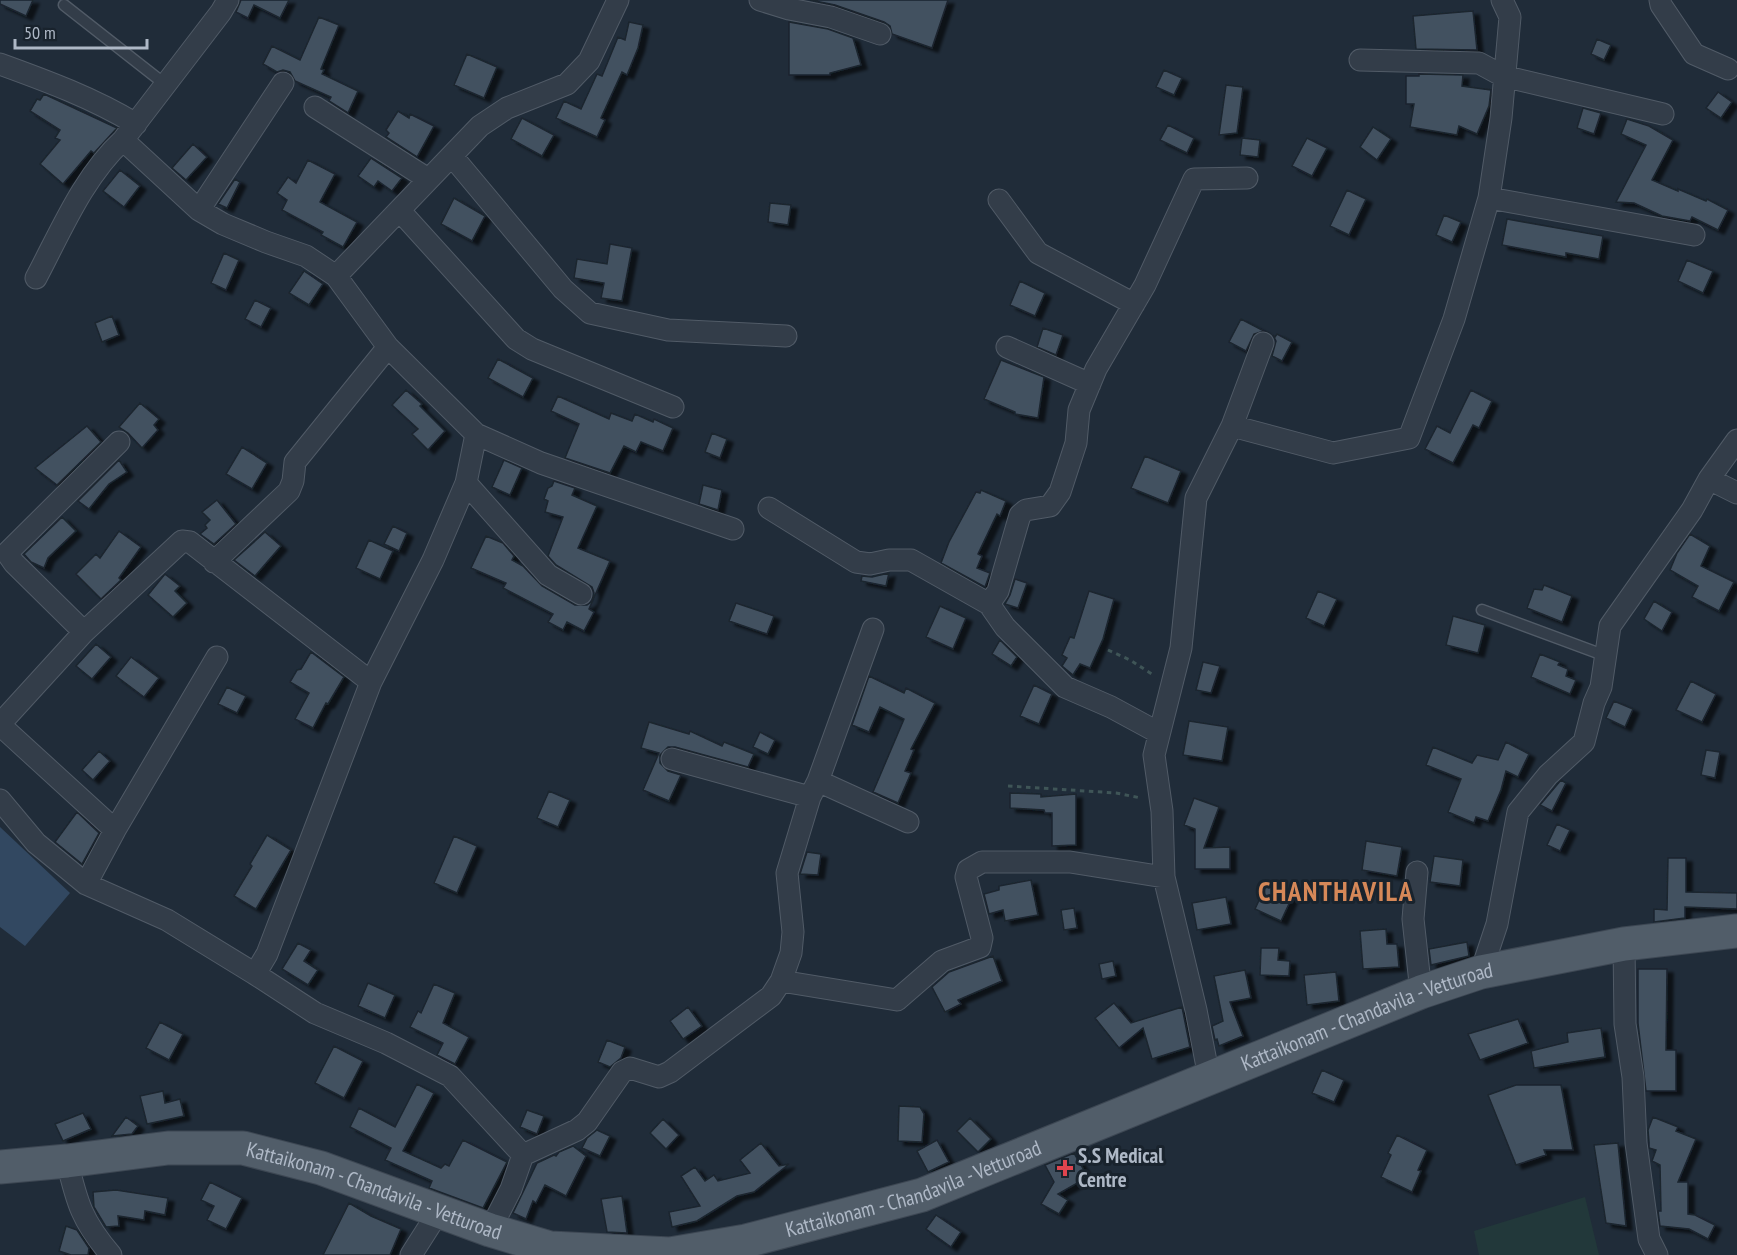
<svg xmlns="http://www.w3.org/2000/svg" width="1737" height="1255" font-family="'PT Sans Narrow',sans-serif">
<defs>
<filter id="shadow"><feDropShadow dx="6" dy="4" stdDeviation="1.5" flood-color="#0009"/></filter>
</defs>
<rect width="100%" height="100%" fill="#202c39"/>
<!-- green -->
<path fill="#22383a" d="M1585 1197 1599 1255H1479L1474 1231Z"/>
<!-- water -->
<path fill="#324861" d="M0 827 70 893 25 946 0 927Z"/>
<!-- building -->
<path fill="#435161" stroke="#1b252f" stroke-width="1.5" filter="url(#shadow)" d="M0 0H33L26 16 0 4Z
M241 0H289L280 18 254 5 248 18 236 12Z
M810 0H948L932 48 892 34 890 26 884 22 835 5Z
M1473 11 1477 50 1416 49 1413 16Z
M319 17 339 25 321 69 324 70 322 74 358 91 348 113 329 101 331 97 295 81 290 72 283 70 277 72 263 64 272 46 300 60Z
M629 22 643 25 638 48 627 75 622 72 601 118 605 120 597 137 556 118 564 101 581 109 597 74 602 76 618 37 625 40Z
M789 22 828 29 853 38 861 65 830 73V75H789Z
M1597 39 1611 45 1604 60 1591 54Z
M467 54 497 67 484 98 454 85Z
M1164 70 1182 78 1174 95 1156 87Z
M1419 74 1463 75 1462 86 1491 90 1489 106 1477 134 1459 126 1457 135 1410 127 1414 104H1406V76H1419Z
M1226 85 1243 87 1237 133 1219 135Z
M1718 92 1732 102 1721 118 1706 108Z
M44 94 117 128 94 153 91 151 63 184 40 164 60 140 55 138 60 130 30 111 37 99 40 100Z
M1583 108 1601 113 1594 134 1577 128Z
M398 111 409 118 410 114 434 126 417 157 386 137 389 133 386 130Z
M522 118 554 135 542 156 511 139Z
M1627 119 1649 126 1673 140 1652 180 1678 191V189L1706 201 1707 199 1728 210 1718 230 1692 217 1690 221 1662 216 1634 203 1616 202 1646 145 1621 134Z
M1168 125 1194 138 1187 153 1160 140Z
M1373 127 1391 139 1377 160 1360 147Z
M1242 138 1260 140 1258 157 1240 155Z
M1307 138 1327 148 1312 176 1292 166Z
M193 144 207 157 186 180 172 168Z
M371 158 402 178 392 191 378 181 374 187 358 176Z
M308 160 335 174 320 202 357 222 343 247 321 235 323 232 282 210 287 200 277 193 288 177 296 183Z
M120 170 140 186 124 207 103 191Z
M235 179 240 182 227 208 218 204Z
M1347 190 1366 199 1349 235 1330 226Z
M454 198 485 216 472 241 441 224Z
M770 203 791 205 788 225 768 222Z
M1444 215 1461 222 1452 242 1436 235Z
M1507 219 1603 236 1599 259 1566 253V257L1502 245Z
M610 244 632 248 622 301 601 298 604 283 574 278 577 259 607 264Z
M224 253 239 260 226 290 211 283Z
M1687 260 1713 271 1703 293 1678 281Z
M304 271 323 284 309 305 289 293Z
M1020 281 1045 293 1035 316 1010 305Z
M255 300 271 308 261 327 245 319Z
M112 316 119 335 102 342 95 323Z
M1241 319 1264 331 1254 334 1246 351 1229 342Z
M1043 328 1063 335 1056 355 1037 347Z
M1277 334 1292 342 1282 361 1272 356 1276 341 1273 335 1275 337Z
M498 359 533 378 523 397 488 378Z
M1001 360 1044 377 1038 418 1015 414V412L984 399Z
M406 390 422 404 420 406 445 431 428 450 412 434 418 429 392 405Z
M1471 390 1492 401 1479 428 1473 425 1453 463 1425 449 1437 426 1450 433Z
M558 396 609 419 611 413 632 421 635 414 653 422 654 419 673 428 663 451 641 442 636 452 624 446 610 473 565 458 579 424 551 411Z
M140 403 159 419 154 425 158 430 142 448 128 433 119 427Z
M87 426 101 442 57 485 35 468Z
M712 433 727 439 720 458 705 452Z
M242 447 267 463 252 489 226 474Z
M1145 456 1181 471 1168 503 1131 488Z
M119 460 127 472 109 484 89 509 78 501Z
M504 460 522 468 510 495 492 487Z
M554 481 575 488 572 495 597 506 578 548 610 561 589 609 594 612 584 631 567 622 563 630 548 622 553 614 503 588 506 583 471 568 486 536 503 543 514 556 512 560 523 566 542 586 575 605H587L592 601 594 593 592 587 556 565 548 556 563 517 545 512 548 501 544 499 548 488 552 486Z
M703 485 722 490 718 510 699 504Z
M981 490 1006 501 1000 516 997 514 978 554 982 556 977 568 990 573 985 587 941 563 949 542 976 492 980 493Z
M217 500 236 524 214 544 200 534 207 528 205 525 210 520 202 512Z
M62 517 76 531 48 558 44 568 31 562 24 554Z
M393 526 407 533 399 551 384 544Z
M119 531 141 547 119 578 121 580 101 599 76 574 96 554 100 558Z
M265 532 281 546 255 576 234 560Z
M1690 534 1710 546 1701 566 1734 582 1719 611 1692 597 1698 586 1670 570 1677 553Z
M369 540 393 551 380 579 356 568Z
M889 573 886 586 861 581 862 576 872 577Z
M165 574 180 586 175 591 187 603 173 617 148 595Z
M1015 579 1027 583 1018 608 1005 604 1010 595Z
M1544 585 1572 596 1562 622 1527 608 1534 589 1542 590Z
M1089 591 1114 599 1103 639 1090 668 1080 664 1073 675 1062 666 1067 658 1062 655 1070 637 1074 638Z
M1318 591 1337 599 1324 626 1306 618Z
M1654 601 1672 612 1662 631 1644 619Z
M736 603 774 616 767 634 729 621Z
M940 606 966 618 953 649 926 637Z
M1453 616 1485 625 1478 653 1446 645Z
M1000 640 1017 657 1011 666 992 654Z
M96 644 111 657 92 679 76 666Z
M311 652 344 677 328 704 326 703 313 728 295 719 309 693 290 682 297 670 301 669Z
M1540 654 1560 662 1558 665 1568 669 1566 676 1576 680 1570 694 1531 677Z
M131 657 159 678 144 697 116 676Z
M1203 662 1220 666 1211 693 1196 690Z
M869 676 904 693 906 688 935 703 911 749 914 750 905 771 911 773 898 803 873 792 904 719 880 707 869 732 852 725Z
M1691 681 1716 694 1702 722 1676 710Z
M1034 685 1052 694 1039 724 1020 716Z
M227 687 246 696 237 713 218 704Z
M1614 701 1633 709 1625 727 1606 718Z
M1189 721 1228 727 1222 761 1183 755Z
M649 722 689 734 690 731 722 746 724 742 754 754 748 767 675 747H668L660 755V763L668 771 681 775 669 801 643 790 659 753 641 748Z
M760 732 775 740 768 754 753 747Z
M1506 742 1529 754 1518 777 1506 771 1501 790 1488 821 1476 817 1474 823 1448 812 1461 779 1426 765 1433 747 1472 763 1477 755 1498 760Z
M1706 750 1720 752 1715 778 1701 775Z
M99 751 110 761 93 780 82 770Z
M1561 780 1566 783 1552 811 1540 805Z
M549 791 570 800 558 827 537 818Z
M1010 793 1041 794V797L1076 794V845L1052 846V813H1045L1044 810 1010 808Z
M1194 798 1219 807 1204 848 1230 847V869H1195V829L1184 825Z
M77 812 99 833 82 864 55 842Z
M1557 824 1570 830 1560 851 1547 845Z
M267 835 291 850 256 909 234 896 252 866 250 864Z
M454 836 477 846 457 893 434 883Z
M1366 841 1402 847 1397 876 1362 870Z
M807 852 821 854 818 875 800 874Z
M1434 856 1463 860 1460 886 1430 882Z
M1668 858H1686V892L1737 893V909L1685 907V918L1654 922V909L1667 910Z
M1031 880 1038 915 1005 921 1003 910 989 914 984 894 999 890V886Z
M1268 881 1294 893 1281 921 1255 909Z
M1226 897 1231 924 1197 930 1192 903Z
M1074 908 1077 928 1064 930 1061 910Z
M1386 929 1387 944H1397L1399 967 1363 969 1360 931Z
M1467 942 1469 956 1431 965 1429 949Z
M298 943 311 950 304 961 318 970 308 985 282 969Z
M1261 948H1279L1278 960 1290 961 1289 976 1260 975Z
M993 956 1002 981 958 1000 961 1004 945 1012 932 987 949 972Z
M1113 961 1116 976 1102 979 1099 964Z
M1638 969H1667L1666 1050H1676V1091H1646L1638 1023Z
M1245 970 1251 998 1230 1002 1243 1036 1219 1046 1217 1039 1215 1040 1212 1026 1223 1021 1214 976Z
M1336 972 1339 1001 1307 1005 1304 975Z
M368 983 395 995 385 1018 358 1006Z
M434 984 455 993 443 1023 469 1037 455 1064 437 1055 443 1043 410 1027 418 1011 421 1013Z
M1114 1003 1131 1023 1182 1007 1190 1047 1152 1059 1143 1028 1119 1048 1095 1018Z
M688 1007 702 1026 683 1039 670 1021Z
M1518 1019 1528 1043 1480 1060 1468 1034Z
M160 1022 183 1034 169 1060 146 1048Z
M1601 1028 1605 1057 1534 1068 1531 1051 1568 1042 1567 1033Z
M607 1040 625 1047 621 1058 610 1067 598 1062Z
M334 1046 363 1061 344 1098 315 1083Z
M1322 1070 1344 1080 1334 1102 1312 1093Z
M417 1084 434 1093 403 1151 441 1168 445 1164 449 1166 463 1140 507 1162 483 1208 429 1188 432 1181 385 1160 391 1148 350 1127 359 1108 395 1127Z
M1516 1085H1561L1573 1150H1544L1546 1155 1516 1165 1488 1095Z
M163 1091 165 1103 180 1099 184 1116 147 1124 140 1096Z
M899 1106 920 1107 924 1114 922 1142 898 1141Z
M527 1110 544 1116 537 1134 520 1127Z
M83 1113 91 1129 63 1141 55 1124Z
M126 1117 138 1126 132 1134 112 1136Z
M1653 1117 1678 1127 1676 1131 1696 1139 1678 1182H1688V1214L1695 1215 1715 1225 1708 1239 1689 1229 1660 1226 1658 1211H1661L1660 1165 1652 1161 1656 1150 1649 1148V1142L1648 1130Z
M970 1118 991 1139 978 1152 957 1131Z
M663 1119 679 1135 666 1149 650 1133Z
M597 1130 610 1136 600 1156 582 1148 587 1138Z
M1397 1135 1427 1150 1418 1170 1421 1171 1412 1192 1381 1177 1391 1155 1388 1153Z
M937 1140 949 1162 928 1172 917 1151Z
M761 1143 779 1166 789 1164 754 1192 737 1196 697 1221 672 1227 669 1212 700 1206 681 1176 695 1167 705 1181 714 1175 718 1181 750 1173 740 1160Z
M1618 1143 1626 1226 1606 1223 1594 1145Z
M573 1146 586 1156 566 1196 545 1185 536 1203 533 1201 526 1219 513 1213 537 1163 554 1155 556 1156 559 1152Z
M1074 1153 1088 1177 1058 1194 1068 1200 1059 1214 1041 1204 1054 1182 1045 1165Z
M210 1182 242 1198 226 1229 207 1220 214 1206 201 1200Z
M116 1190 168 1198 165 1215 145 1211 144 1220 118 1216 119 1226 106 1227 94 1207 93 1192Z
M622 1196 627 1233 607 1232 601 1199Z
M349 1203 371 1216 401 1229 390 1255H323Z
M936 1215 961 1232 951 1247 926 1229Z
M66 1226 77 1230 89 1248 88 1255H71L59 1251Z"/>
<g fill="none" stroke-linecap="round" stroke-linejoin="round">
<!-- service casing -->
<g stroke="#515b67" stroke-width="13">
<path id="service" d="M64 5 166 85
M1482 610 1606 656"/>
</g>
<!-- minor casing -->
<g stroke="#515b67" stroke-width="23">
<path id="minor" d="M228 0 221 12 123 140 199 210 223 224 266 242 306 256 336 276 388 347 476 434 466 483 433 560 371 682 267 954 255 974 315 1013 386 1043 450 1076 523 1155 511 1189 490 1230
M760 0 789 9 831 17 880 34
M1660 0 1661 5 1694 54 1728 69
M1360 60 1479 63 1503 76 1663 114
M0 64C47 81 93 98 136 124
M315 107 428 179
M452 156 563 289 590 313 668 330 786 336
M1489 198 1694 235
M999 200 1038 253 1134 304
M199 210 283 83
M400 211 516 339 532 349 673 407
M336 276 480 126 507 108 567 84 589 61 618 0
M36 278C61 231 83 177 123 140
M1007 347 1090 384
M1232 426 1263 343
M476 434 541 463 733 529
M1709 479 1737 440
M466 483 548 575 581 594
M769 508 856 562 870 564 889 560H911L989 604 998 591 1020 515 1026 510 1050 506 1060 492 1076 443 1079 410 1096 369 1145 285 1194 179 1247 178
M214 562 289 491 293 481 295 462 388 347
M989 604 1005 627 1065 687 1111 707 1159 733
M84 632 14 563 7 553 119 442
M0 724 84 632 182 541 190 542 371 682
M0 725 115 830
M672 759 810 797 818 781 908 822
M818 781 873 629
M0 800 36 843 86 884 167 920 255 974
M1417 872 1413 919 1421 992
M86 884 115 830 217 657
M1624 944 1625 1024 1633 1077 1636 1143 1649 1239 1657 1255
M1481 972 1497 924 1518 812 1548 775 1584 742 1594 703 1601 687 1610 626 1692 510 1709 479 1737 493
M781 981 897 1000 942 961 980 947 982 938 966 877 968 870 982 862H1070L1164 877
M1209 1077 1196 1010 1164 877 1162 811 1154 755 1181 648 1196 498 1232 426 1333 453 1409 438 1454 319 1489 198 1501 118 1510 17 1502 0
M523 1155 577 1130 587 1122 622 1072 630 1068 659 1077 670 1072 771 996 781 981 791 953 793 932 787 873 810 797
M67 1161C77 1203 82 1221 111 1255
M411 1255 439 1211"/>
</g>
<!-- primary casing -->
<g stroke="#3d4753" stroke-width="35">
<g id="primary">
<path id="s1" d="M0 1167 67 1161 168 1148H243L321 1168 490 1230 550 1248 670 1254 746 1241 922 1195 1421 992 1481 972 1624 944 1737 931"/>
</g>
</g>
<!-- path -->
<path stroke="#3f5557" stroke-width="3" stroke-dasharray="4.5 4.5" stroke-linecap="butt" d="M1108 650 1130 660 1155 676
M1008 786 1116 793 1141 798"/>
<!-- service -->
<use href="#service" stroke="#333d49" stroke-width="10"/>
<!-- minor -->
<use href="#minor" stroke="#333d49" stroke-width="21"/>
<!-- primary -->
<use href="#primary" stroke="#515d69" stroke-width="33"/>
</g>
<!-- markers -->
<path fill="#e0444e" stroke="#19232d" stroke-width="2" d="M1062 1159h6v6h6v6h-6v6h-6v-6h-6v-6h6z"/>
<g text-anchor="middle" stroke-width="6" stroke-linejoin="round" paint-order="stroke">
<!-- street labels -->
<g font-size="21" fill="#aeb8c6" stroke="#19232d">
<text dy="7" stroke="none"><textPath href="#s1" startOffset="1426">Kattaikonam - Chandavila - Vetturoad</textPath></text>
<text dy="7" stroke="none"><textPath href="#s1" startOffset="940">Kattaikonam - Chandavila - Vetturoad</textPath></text>
<text dy="7" stroke="none"><textPath href="#s1" startOffset="382">Kattaikonam - Chandavila - Vetturoad</textPath></text>
</g>
<!-- poi labels -->
<g font-size="21" font-weight="bold" fill="#aeb8c6" stroke="#19232d" text-anchor="start">
<text x="1078" y="1163">S.S Medical<tspan x="1078" dy="24">Centre</tspan></text>
</g>
<!-- district labels -->
<g font-size="27" font-weight="bold" letter-spacing="1.5" fill="#d68858" stroke="#19232d">
<text x="1336" y="901">CHANTHAVILA</text>
</g>
</g>
<!-- scale -->
<path d="M15 39v9h132v-9" fill="none" stroke="#aeb8c6" stroke-width="3"/>
<text x="24" y="39" font-size="18" fill="#aeb8c6" stroke="#19232d" stroke-width="4.5" paint-order="stroke">50 m</text>
</svg>
